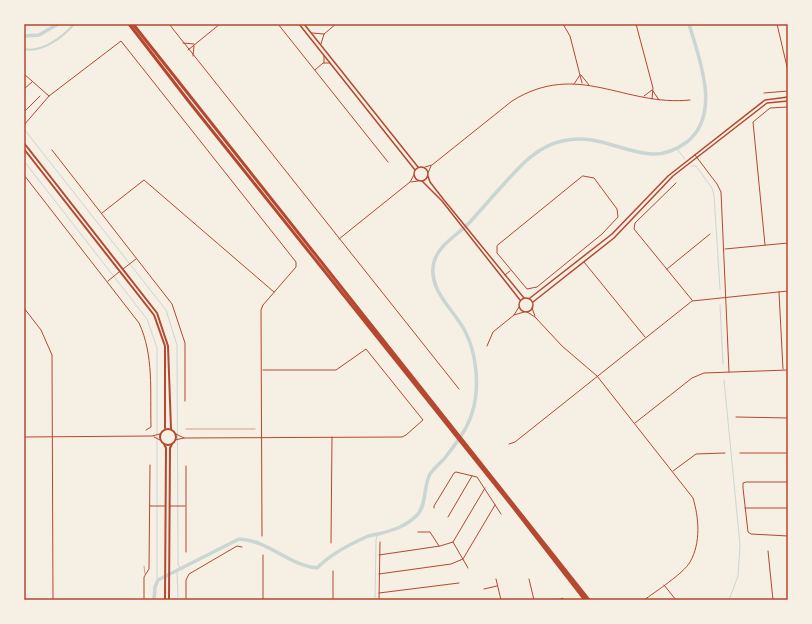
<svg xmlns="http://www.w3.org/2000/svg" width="812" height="624" font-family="Inter,sans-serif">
<rect width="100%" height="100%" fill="#f6efe4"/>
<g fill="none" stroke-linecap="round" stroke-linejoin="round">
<!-- stream -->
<path stroke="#c9d6d2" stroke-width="1" d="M24 129 166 310 177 345 178 565 182 569
M677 149 685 159
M24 161 147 319 157 348V577L159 580
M691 166H696L712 188 714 195 720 289
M720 305 723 364
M724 380 740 545 738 576 729 600
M177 571 178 600
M375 600 376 540 378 534"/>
<!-- canal -->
<path stroke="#c9d6d2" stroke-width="2" d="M24 49C42 53 63 37 74 24"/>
<!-- river -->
<path stroke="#c9d6d2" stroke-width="3.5" d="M24 36 39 35 58 24
M154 600 155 587 158 580 239 539C268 540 288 565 317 568 331 554 348 545 366 537 370 535 374 535 378 534 394 530 407 526 418 514 427 503 423 487 430 474 434 468 439 464 444 459 455 445 467 430 472 413 480 389 477 354 465 331 453 308 427 290 434 262 439 244 458 235 470 222 481 210 492 197 503 185 520 166 536 147 562 141 598 133 620 152 652 154 665 155 677 149 687 142 722 114 699 58 689 24"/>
<!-- service -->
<path stroke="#b5482f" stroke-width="0.5" d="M186 429H255
M144 566 145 574"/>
<!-- minor -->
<path stroke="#b5482f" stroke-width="1" d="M169 24 459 389
M278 24 388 162
M563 24 570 36 582 83
M636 24 653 88 652 99
M777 24 788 71
M312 33 324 34
M183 43 194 44
M321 44 324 34 336 24
M188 50 220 24
M193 56 194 46
M324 63V56
M315 70 323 63H330
M24 74 49 96
M581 75 589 85
M574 84 580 75
M24 89 32 82
M653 91 659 100
M764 93 788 91
M644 96 652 90
M24 112 40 96
M24 125 49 96 121 41 296 262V267L263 305 261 310 262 536
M52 150 172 304 185 343V401
M695 155 717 184 721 192 729 372
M425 167 432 165 512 101C578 60 624 107 690 100
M428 173 431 166
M24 175 139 323C154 355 150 392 151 427L146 430
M583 176 594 178 617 209 618 217 602 234 537 287 527 289 497 253V246Z
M411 182 418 181
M676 183 635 223 634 229 692 300
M102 213 144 180 274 292
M339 239 410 182 414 175
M765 245 753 122 770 108 788 107
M725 249 788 243
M584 262 645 337
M123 269 136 259
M667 269 710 234
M505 275 510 271
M108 281 119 272
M779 292 783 369
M24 308 41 330 52 355 53 600
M532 308 535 316
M527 312 535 317 562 346 597 376 693 498C699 518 701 543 690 562 684 573 655 592 644 600
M514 315 524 312
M487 346 493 332 514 315 519 307
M736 417 788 418
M635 423 692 378 704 373 788 370
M176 434 184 438
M24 437 152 436 160 434
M154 437 160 440
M175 440 184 438 402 437 406 435 423 420 366 349 336 370H263
M509 444 515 442 692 301 788 291
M740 453H788
M186 466V552
M673 471 696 454 725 453
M788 482H746L743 483V488L748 532 751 534 788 536
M150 506H165
M170 506H185
M434 508V506L454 473 456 472 477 477 501 514
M745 508H788
M448 517 472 476
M418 532H430L439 546
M453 542 468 568
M331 543 332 437
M768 551 773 600
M263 555V600
M379 555 440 546 453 542 485 488
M333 571V600
M379 574 451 564 463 559 495 505
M496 579 501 600
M529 579 534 600
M664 585 676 600
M484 589 497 586
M379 593 459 583
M144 600V577L149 569 150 465
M186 600V580L189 574 237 546 242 547
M379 600 380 542
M557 600 563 598V600"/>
<!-- tertiary -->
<path stroke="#b5482f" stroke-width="1.5" d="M299 24 415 170
M304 24 418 167
M414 174a7 7 0 1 1 14 0a7 7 0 1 1-14 0Z
M428 176 430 182 444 200 524 298
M422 181 442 201 520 300
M519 305a7 7 0 1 1 14 0a7 7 0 1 1-14 0Z
M530 298 612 234 668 176 765 100 788 97
M533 302 614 238 673 176 767 103 788 101"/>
<!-- secondary -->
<path stroke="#b5482f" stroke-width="2" d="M24 143 157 313 168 346 171 429
M24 149 154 315 165 346V428
M160 437a8 8 0 1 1 16 0a8 8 0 1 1-16 0Z
M164 444 166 448 165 600
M169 600 170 448 172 444"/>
<!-- motorway -->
<path stroke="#b5482f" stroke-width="3" d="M129 24 190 103 509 502 585 600
M133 24 589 600"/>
</g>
<!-- border -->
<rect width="812" height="624" fill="none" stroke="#f6efe4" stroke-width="50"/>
<rect x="25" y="25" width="762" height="574" fill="none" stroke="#b5482f" stroke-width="1.5"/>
</svg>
